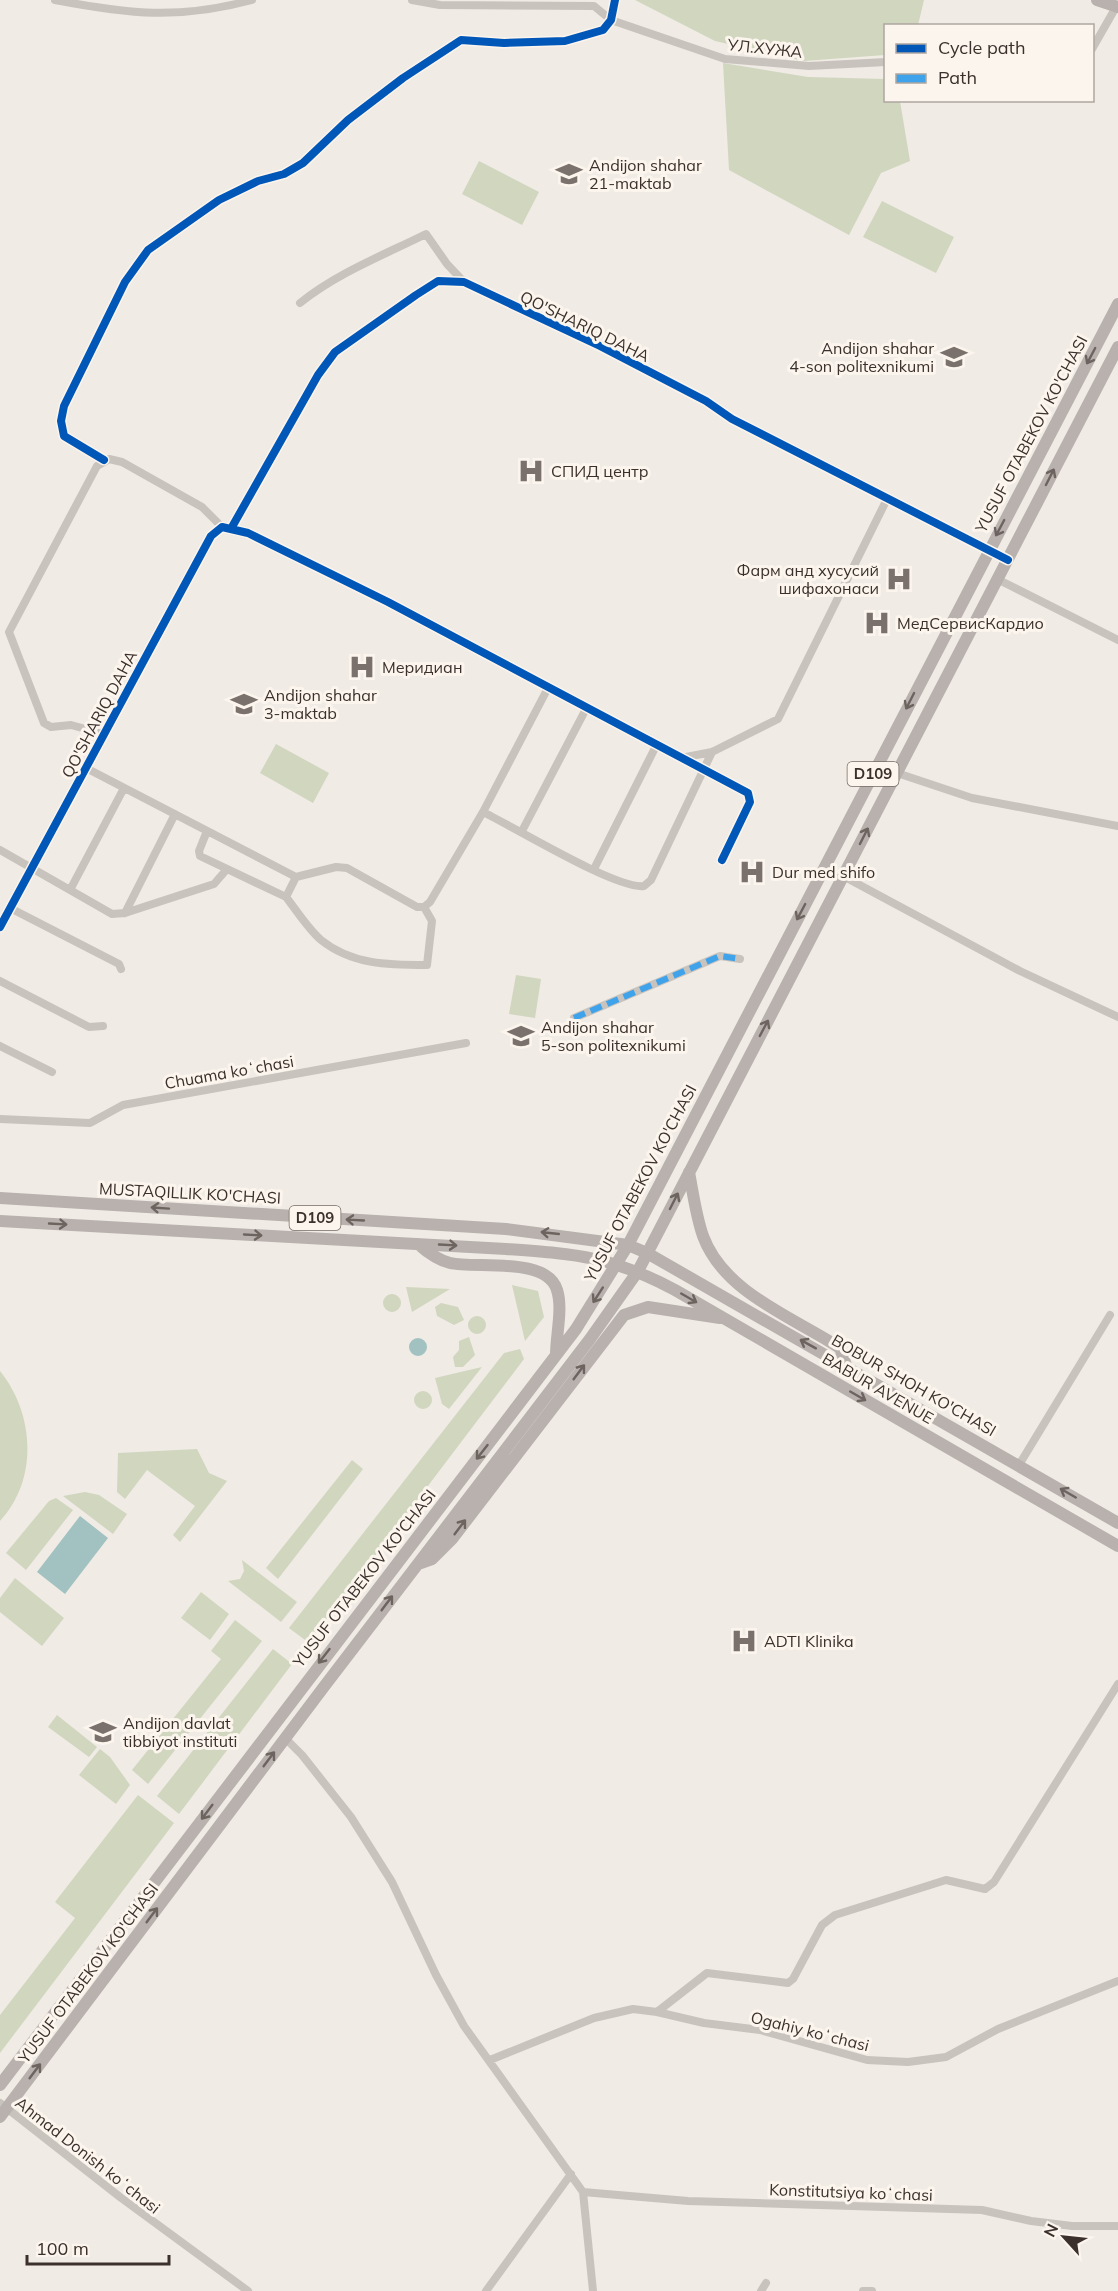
<svg xmlns="http://www.w3.org/2000/svg" width="1118" height="2291" font-family="Mulish,sans-serif">
<rect width="100%" height="100%" fill="#f0ebe5"/>
<!-- green -->
<path fill="#d1d6bf" d="M635 0H924L918 25 886 26 885 55 804 61 715 41Z
M723 63 808 77 885 79 886 100 900 101 910 161 881 173 849 235 729 170Z
M479 161 539 192 522 225 462 194Z
M882 201 954 237 936 273 863 237Z
M276 744 329 773 313 803 260 773Z
M516 975 541 979 535 1018 509 1014Z
M512 1285 538 1291 544 1317 525 1341Z
M406 1287 450 1289 412 1312Z
M383 1303a9 9 0 1 1 18 0a9 9 0 1 1-18 0Z
M441 1303 458 1307 464 1320 454 1325 437 1316 435 1307Z
M468 1325a9 9 0 1 1 18 0a9 9 0 1 1-18 0Z
M469 1337 475 1355 463 1367H455L453 1357 459 1350V1341Z
M520 1349 524 1359 309 1643 289 1628 504 1353Z
M482 1367 449 1409 442 1404 435 1378Z
M0 1371C34 1413 39 1479 0 1521Z
M414 1400a9 9 0 1 1 18 0a9 9 0 1 1-18 0Z
M197 1449 209 1473 227 1481 180 1542 173 1535 195 1506 147 1470 125 1499 117 1492 118 1453Z
M352 1460 363 1469 278 1579 266 1568Z
M85 1492 99 1495 127 1514 113 1534 63 1496Z
M56 1498 73 1510 26 1570 6 1553 49 1501Z
M242 1560 297 1602 281 1622 228 1581 240 1579 244 1571Z
M15 1578 64 1618 42 1646 0 1612V1598Z
M201 1592 229 1614 210 1640 181 1618Z
M235 1620 262 1641 148 1784 132 1770 221 1659 211 1651Z
M273 1649 292 1664 179 1814 157 1796Z
M57 1715 97 1747 89 1757 48 1727Z
M100 1749 110 1757 130 1785 116 1804 79 1775Z
M138 1795 174 1823 0 2053V2015L75 1918 55 1902Z"/>
<!-- water -->
<path fill="#a1c2c1" d="M409 1347a9 9 0 1 1 18 0a9 9 0 1 1-18 0Z
M80 1516 108 1538 65 1594 37 1572Z"/>
<g fill="none" stroke-linecap="round" stroke-linejoin="round">
<!-- minor -->
<path stroke="#c9c3be" stroke-width="8" d="M55 0C129 14 179 20 252 0
M412 0 440 5 594 6 611 20 725 59 809 66 886 62
M1092 49 1116 7
M300 303C337 273 384 255 426 234L447 264 464 282
M104 460 64 436 61 421 64 406 125 282 148 250 219 200 258 181 284 174 303 163 348 120 403 78 461 40 504 43 565 41 603 30 611 20 615 0
M232 527 318 375 335 352 416 295 438 281 464 282 600 346 706 401 732 419 1008 560
M997 579 1118 640
M104 734 71 725 51 727 44 723 9 632 97 466 109 459 122 462 202 507 222 527
M681 758 712 752 778 719 887 499
M86 768 296 877 336 867 347 868 417 907H424L430 902 483 812 549 686
M897 773 972 798 1118 826
M483 812C514 827 617 890 644 886L651 880 712 752
M207 831 199 851 200 856 286 897 296 877
M522 831 587 707
M0 850 112 914 125 913 214 884 227 869
M594 869 657 744
M843 876 1020 971 1118 1017
M70 890 124 788
M286 897C297 911 308 929 321 940 352 965 389 965 427 965L432 921 424 907
M10 908 119 964 121 969
M125 913 175 814
M0 927 211 536 222 527 248 533 388 602 748 793 750 802 722 860
M0 981 89 1027 103 1026
M574 1018 720 956 740 959
M0 1046 52 1072
M0 1119 90 1123 123 1105 466 1043
M1019 1465 1110 1315
M285 1738 302 1755 351 1817 392 1882 436 1975 464 2026 583 2192 593 2291
M657 2012 707 1973 788 1983 793 1979 822 1925 835 1915 946 1880 985 1889 994 1882 1118 1684
M490 2060 594 2018 633 2009 657 2012 704 2023 760 2030 867 2060 908 2062 946 2057 998 2029 1118 1981
M0 2103 120 2197 248 2291
M583 2192 688 2201 982 2210 1031 2221 1072 2226H1118
M486 2291 571 2174
M761 2291 766 2283
M863 2291H872"/>
<!-- primary -->
<path stroke="#b8b1ad" stroke-width="12" d="M1097 0 1118 7
M689 1172C693 1193 696 1216 703 1236 724 1293 793 1317 840 1348L846 1365
M0 1198 506 1229 628 1245 647 1253 1118 1523
M0 1221 506 1249C575 1254 612 1256 675 1290L1118 1546
M418 1244C427 1252 438 1260 450 1263 476 1269 547 1256 557 1290 563 1308 556 1335 556 1355
M418 1564 432 1559 452 1539 624 1315 648 1307 720 1318
M0 2085 576 1329 628 1245 1118 304
M0 2117 323 1688 590 1339 638 1271 1118 347"/>
<!-- quiet -->
<path stroke="#3fa3eb" stroke-width="6" stroke-dasharray="12 6" stroke-linecap="butt" d="M574 1018 720 956 740 959"/>
<!-- cycleway casing -->
<g stroke="#fbf5ee" stroke-width="11">
<path id="cycleway" d="M104 460 64 436 61 421 64 406 125 282 148 250 219 200 258 181 284 174 303 163 348 120 403 78 461 40 504 43 565 41 603 30 611 20 615 0
M232 527 318 375 335 352 416 295 438 281 464 282 600 346 706 401 732 419 1008 560
M0 927 211 536 222 527 248 533 388 602 748 793 750 802 722 860"/>
</g>
<!-- cycleway -->
<use href="#cycleway" stroke="#0057b8" stroke-width="8"/>
</g>
<!-- one-way arrows -->
<defs><path id="oneway-shaft" d="M-6 0H5M1.5-3L5.5 0L1.5 3" fill="none" stroke-width="1.6" stroke-linecap="round" stroke-linejoin="round" transform="scale(1.5)"/></defs>
<g stroke="#6d645f">
<use href="#oneway-shaft" transform="translate(1091 356) rotate(118)"/>
<use href="#oneway-shaft" transform="translate(1050 477) rotate(-63)"/>
<use href="#oneway-shaft" transform="translate(1000 528) rotate(118)"/>
<use href="#oneway-shaft" transform="translate(910 701) rotate(117)"/>
<use href="#oneway-shaft" transform="translate(864 836) rotate(-63)"/>
<use href="#oneway-shaft" transform="translate(801 912) rotate(118)"/>
<use href="#oneway-shaft" transform="translate(764 1028) rotate(-62)"/>
<use href="#oneway-shaft" transform="translate(674 1201) rotate(-63)"/>
<use href="#oneway-shaft" transform="translate(160 1208) rotate(-176)"/>
<use href="#oneway-shaft" transform="translate(355 1220) rotate(-177)"/>
<use href="#oneway-shaft" transform="translate(58 1224) rotate(3)"/>
<use href="#oneway-shaft" transform="translate(550 1233) rotate(-174)"/>
<use href="#oneway-shaft" transform="translate(253 1235) rotate(3)"/>
<use href="#oneway-shaft" transform="translate(448 1245) rotate(3)"/>
<use href="#oneway-shaft" transform="translate(598 1295) rotate(123)"/>
<use href="#oneway-shaft" transform="translate(689 1298) rotate(30)"/>
<use href="#oneway-shaft" transform="translate(808 1344) rotate(-151)"/>
<use href="#oneway-shaft" transform="translate(579 1372) rotate(-53)"/>
<use href="#oneway-shaft" transform="translate(858 1396) rotate(30)"/>
<use href="#oneway-shaft" transform="translate(482 1452) rotate(128)"/>
<use href="#oneway-shaft" transform="translate(1068 1493) rotate(-150)"/>
<use href="#oneway-shaft" transform="translate(460 1527) rotate(-53)"/>
<use href="#oneway-shaft" transform="translate(387 1603) rotate(-53)"/>
<use href="#oneway-shaft" transform="translate(324 1656) rotate(128)"/>
<use href="#oneway-shaft" transform="translate(269 1759) rotate(-53)"/>
<use href="#oneway-shaft" transform="translate(207 1812) rotate(127)"/>
<use href="#oneway-shaft" transform="translate(152 1915) rotate(-53)"/>
<use href="#oneway-shaft" transform="translate(35 2071) rotate(-53)"/>
</g>
<!-- icons -->
<defs>
<g id="school-bare" transform="scale(2.07)"><path d="M0-5L7-2L0 1L-7-2ZM-4 1L0 2.5L4 1V4Q0 6-4 4Z" fill="#7a716c" stroke="#fbf5ee" stroke-width="2.5" paint-order="stroke"/></g>
<g id="university-bare" transform="scale(2.07)"><path d="M0-5L7-2L0 1L-7-2ZM-4 1L0 2.5L4 1V4Q0 6-4 4Z" fill="#7a716c" stroke="#fbf5ee" stroke-width="2.5" paint-order="stroke"/></g>
<g id="hospital-bare" transform="scale(2.07)"><path d="M-5-5h3v3.5h4V-5h3V5h-3V1.5h-4V5h-3Z" fill="#7a716c" stroke="#fbf5ee" stroke-width="2.5" paint-order="stroke"/></g>
</defs>
<g fill-rule="evenodd">
<use href="#school-bare" x="569" y="174"/>
<use href="#university-bare" x="954" y="357"/>
<use href="#hospital-bare" x="531" y="471"/>
<use href="#hospital-bare" x="899" y="579"/>
<use href="#hospital-bare" x="877" y="623"/>
<use href="#hospital-bare" x="362" y="667"/>
<use href="#school-bare" x="244" y="704"/>
<use href="#hospital-bare" x="752" y="872"/>
<use href="#university-bare" x="521" y="1036"/>
<use href="#hospital-bare" x="744" y="1641"/>
<use href="#university-bare" x="103" y="1732"/>
</g>
<g text-anchor="middle" stroke-width="6" stroke-linejoin="round" paint-order="stroke">
<!-- shield labels -->
<g fill="#fbf5ee" stroke="#756b66" stroke-width="1.5">
<rect x="847.5" y="762" width="51" height="24" rx="4.5"/>
<rect x="289.5" y="1206" width="51" height="24" rx="4.5"/>
</g>
<g font-size="15" font-weight="bold" fill="#3b302b">
<text x="873" y="779">D109</text>
<text x="315" y="1223">D109</text>
</g>
<!-- street labels -->
<g font-size="16" fill="#3b302b" stroke="#fbf5ee">
<text transform="translate(765 48) rotate(6)" y="6">УЛ.ХУЖА</text>
<text transform="translate(585 326) rotate(26)" y="6">QO'SHARIQ DAHA</text>
<text transform="translate(1031 434) rotate(-62)" y="6">YUSUF OTABEKOV KO'CHASI</text>
<text transform="translate(99 714) rotate(-62)" y="6">QO'SHARIQ DAHA</text>
<text transform="translate(229 1072) rotate(-10)" y="6">Chuama koʻchasi</text>
<text transform="translate(640 1183) rotate(-62)" y="6">YUSUF OTABEKOV KO'CHASI</text>
<text transform="translate(190 1193) rotate(3)" y="6">MUSTAQILLIK KO'CHASI</text>
<text transform="translate(914 1385) rotate(30)" y="6">BOBUR SHOH KO'CHASI</text>
<text transform="translate(878 1388) rotate(30)" y="6">BABUR AVENUE</text>
<text transform="translate(364 1578) rotate(-52)" y="6">YUSUF OTABEKOV KO'CHASI</text>
<text transform="translate(88 1973) rotate(-53)" y="6">YUSUF OTABEKOV KO'CHASI</text>
<text transform="translate(810 2031) rotate(14)" y="6">Ogahiy koʻchasi</text>
<text transform="translate(88 2155) rotate(38)" y="6">Ahmad Donish koʻchasi</text>
<text transform="translate(851 2192) rotate(2)" y="6">Konstitutsiya koʻchasi</text>
</g>
<!-- poi labels -->
<g font-size="16" fill="#3b302b" stroke="#fbf5ee" text-anchor="start">
<text x="589" y="171">Andijon shahar<tspan x="589" dy="18">21-maktab</tspan></text>
<text x="934" y="354" text-anchor="end">Andijon shahar<tspan x="934" dy="18">4-son politexnikumi</tspan></text>
<text x="551" y="477">СПИД центр</text>
<text x="879" y="576" text-anchor="end">Фарм анд хусусий<tspan x="879" dy="18">шифахонаси</tspan></text>
<text x="897" y="629">МедСервисКардио</text>
<text x="382" y="673">Меридиан</text>
<text x="264" y="701">Andijon shahar<tspan x="264" dy="18">3-maktab</tspan></text>
<text x="772" y="878">Dur med shifo</text>
<text x="541" y="1033">Andijon shahar<tspan x="541" dy="18">5-son politexnikumi</tspan></text>
<text x="764" y="1647">ADTI Klinika</text>
<text x="123" y="1729">Andijon davlat<tspan x="123" dy="18">tibbiyot instituti</tspan></text>
</g>
</g>
<!-- legend -->
<rect x="884" y="24" width="210" height="78" fill="#fbf5ee" stroke="#aea6a0" stroke-width="1.5"/>
<rect x="896" y="44" width="30" height="9" fill="#0057b8" stroke="#aea6a0" stroke-width="1.5"/>
<text x="938" y="54" font-size="18" fill="#3b302b">Cycle path</text>
<rect x="896" y="74" width="30" height="9" fill="#3fa3eb" stroke="#aea6a0" stroke-width="1.5"/>
<text x="938" y="84" font-size="18" fill="#3b302b">Path</text>
<!-- north arrow -->
<g transform="translate(1064 2237) rotate(297)" stroke="#fbf5ee" stroke-width="4.5" paint-order="stroke">
<path d="M0-4.5L10 22L0 15L-10 22Z" fill="#3b302b"/>
<text y="-9" font-size="16" font-weight="bold" text-anchor="middle" fill="#3b302b">N</text>
</g>
<!-- scale -->
<path d="M27 2255v9h142v-9" fill="none" stroke="#3b302b" stroke-width="3"/>
<text x="36" y="2255" font-size="18" fill="#3b302b" stroke="#fbf5ee" stroke-width="4.5" paint-order="stroke">100 m</text>
</svg>
